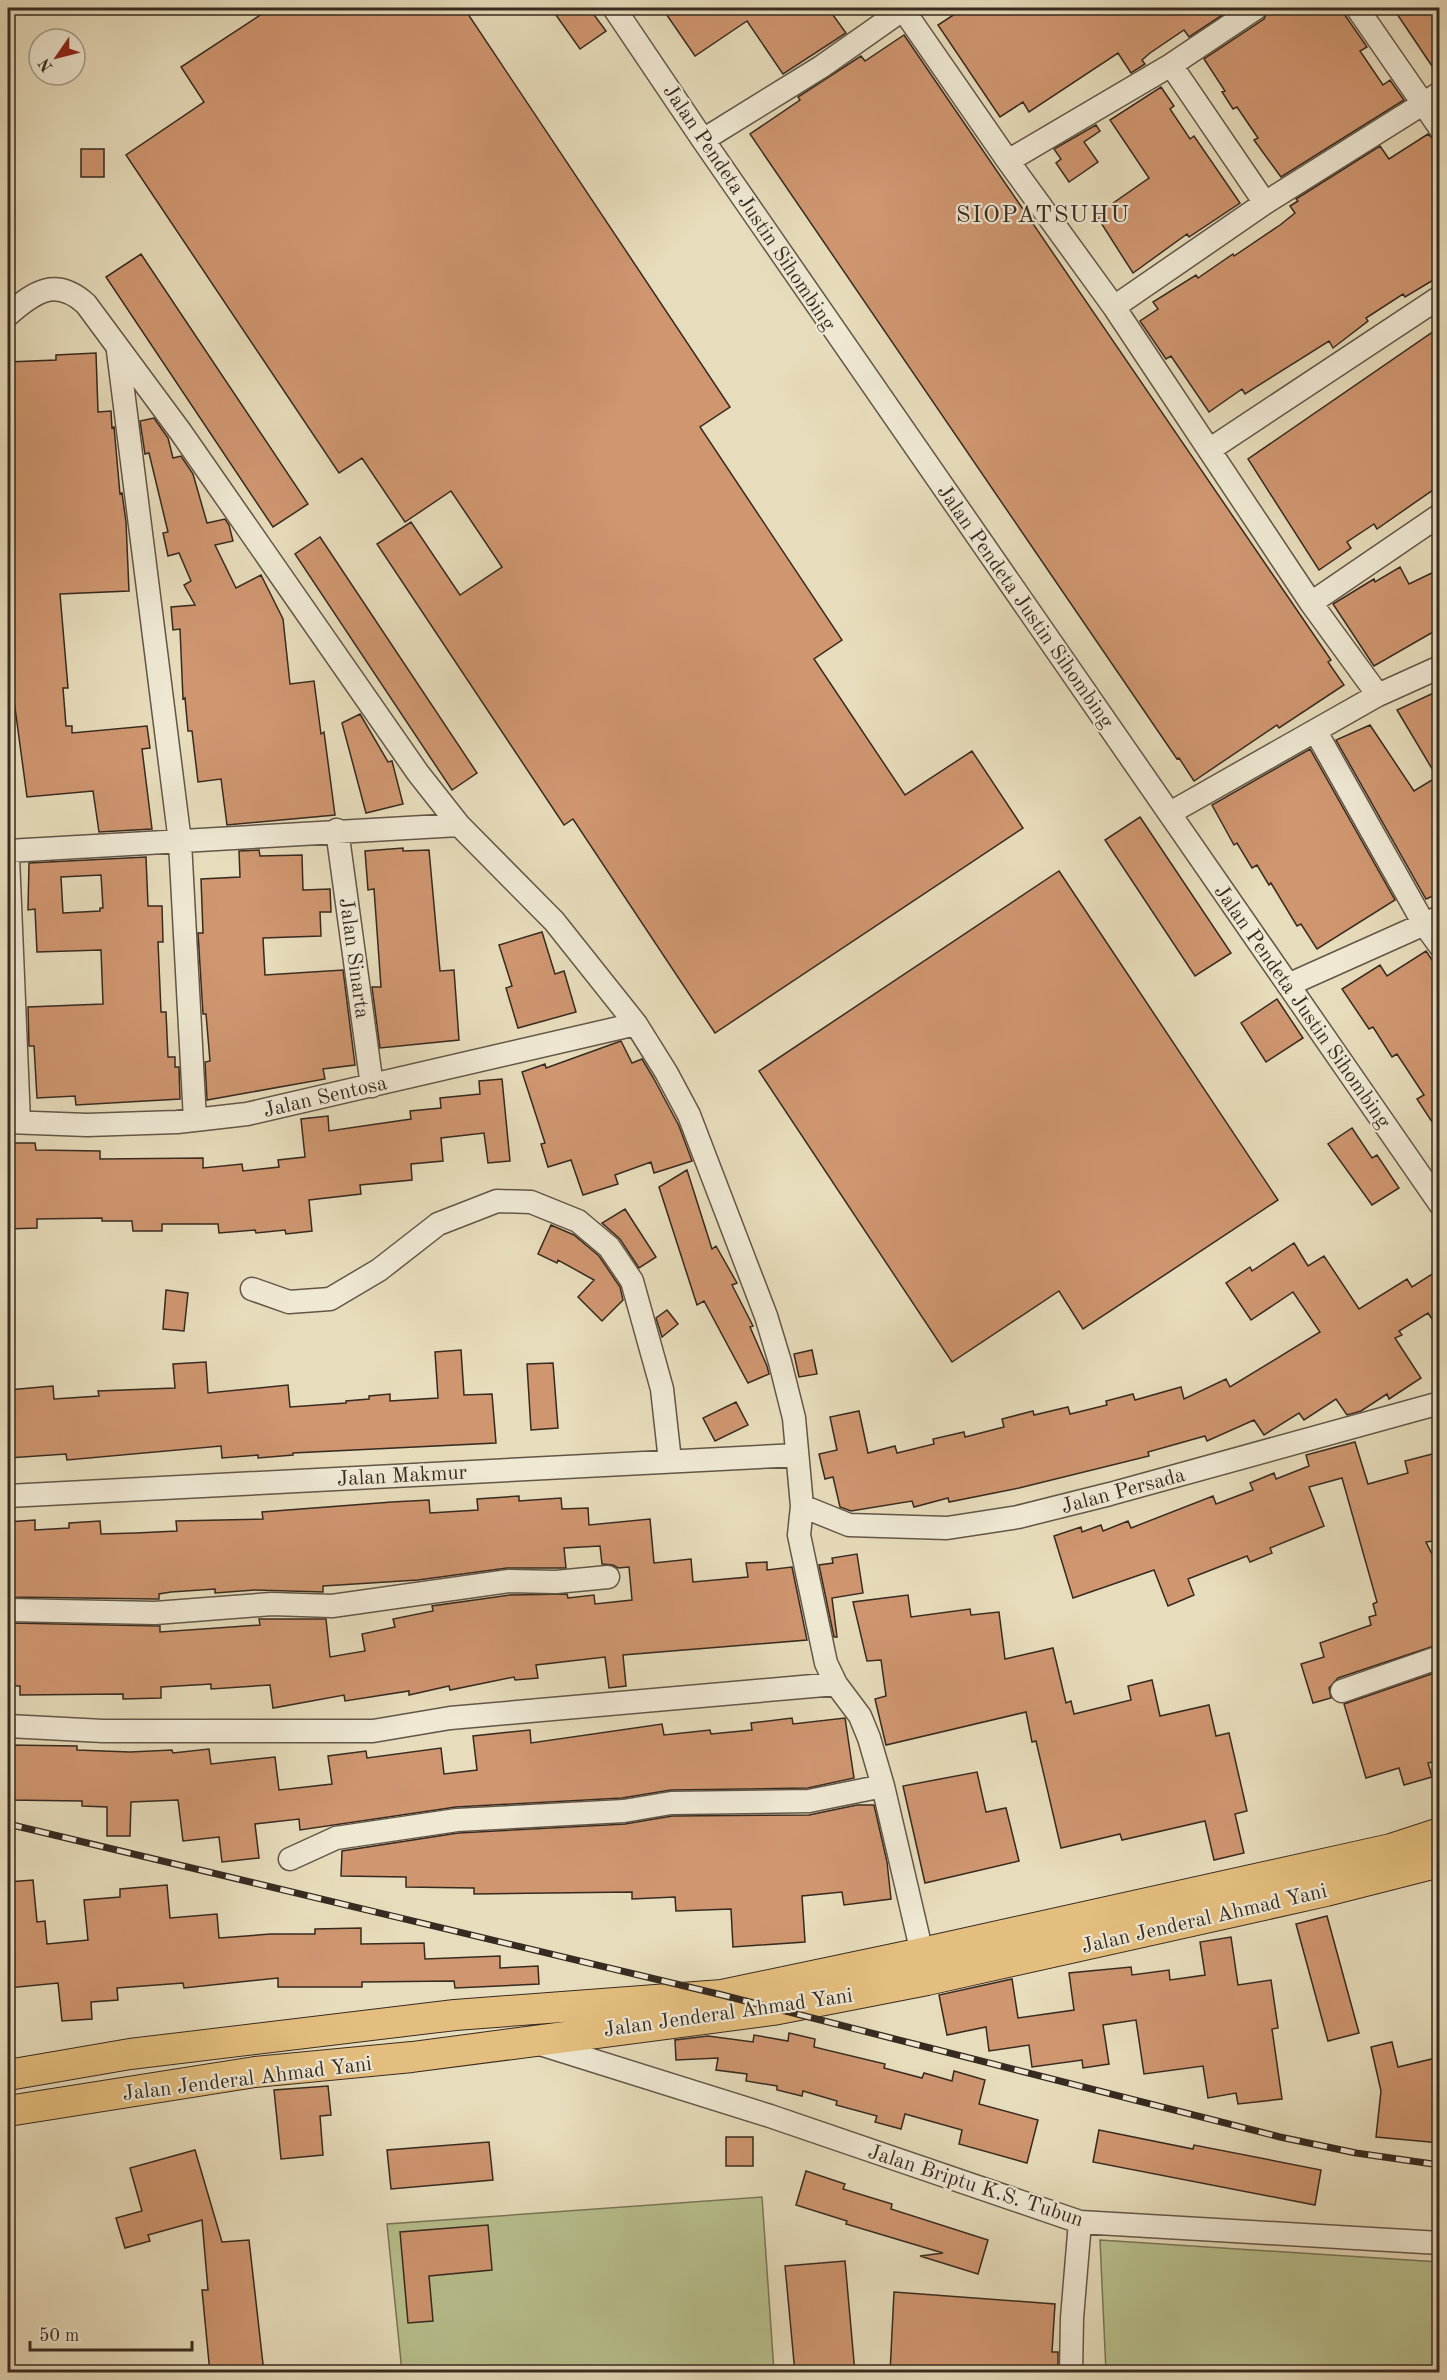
<svg xmlns="http://www.w3.org/2000/svg" width="1447" height="2380" font-family="'Old Standard TT',serif">
<rect width="100%" height="100%" fill="#e7dcbb"/>
<filter id="stains"><feTurbulence type="fractalNoise" baseFrequency=".00333" numOctaves="4"/><feColorMatrix values="0 0 0 0 .2 0 0 0 0 .09 0 0 0 0 .02 0 0 0 .5 -.17"/></filter>
<radialGradient id="worn" r=".72"><stop offset=".6" stop-color="#630" stop-opacity="0"/><stop offset="1" stop-color="#630" stop-opacity=".3"/></radialGradient>
<!-- green -->
<path fill="#b8c08e" stroke="#787557" stroke-width="1.5" d="M762 2197 774 2372H402L387 2224Z
M1100 2240 1439 2262V2372H1106Z"/>
<!-- building -->
<path fill="#cf9670" stroke="#372a20" stroke-width="1.5" fill-rule="evenodd" d="M271 8H464L730 407 700 427 842 640 814 659 905 795 972 751 1023 828 715 1033 573 819 564 825 377 544 411 522 460 595 502 567 451 491 405 522 362 458 339 473 126 155 204 102 181 67Z
M551 8H589L606 31 580 49Z
M662 8H828L846 33 783 74 747 21 695 56Z
M964 8H1233L1189 37 1184 30 1150 53 1142 60 1145 64 1131 73 1118 53 1029 112 1023 102 1000 117 938 25Z
M1269 8H1340L1367 47 1360 51 1383 85 1390 80 1404 100 1281 177 1254 140 1258 138 1237 107 1233 109 1222 92 1225 91 1204 59 1264 19Z
M1393 8H1440V78Z
M904 35 1301 616 1331 660 1328 662 1344 685 1279 728 1277 725 1194 781 1179 758 1177 759 750 134 800 100 798 97 861 56 865 61Z
M1161 87 1174 106 1170 109 1190 139 1194 136 1240 203 1189 237 1187 234 1133 273 1096 215 1149 178 1110 120Z
M1096 125 1100 131 1084 142 1098 162 1069 182 1056 163 1061 159 1054 149Z
M1428 134 1440 146V276L1405 297 1403 294 1366 318 1368 321 1333 348 1329 341 1245 394 1242 389 1209 412 1171 356 1166 359 1140 321 1158 309 1153 302 1196 275 1198 278 1233 254 1234 256 1280 225 1295 213 1290 206 1298 201 1296 199 1380 146 1389 159Z
M81 149H104V177H81Z
M141 254 308 504 273 527 106 277Z
M1440 327V485L1377 529 1374 524 1347 542 1351 548 1319 570 1248 459Z
M96 353 98 412 111 411 112 428 114 427 120 494 122 493 126 522 129 591 60 594 68 688H63L66 726H72V733L147 726 150 748 142 749 152 829 99 832 93 791 27 797 13 693 8 645V362L56 360V355Z
M154 418 168 438 173 458 181 456 193 474 207 523 225 519 229 525 233 541 215 545 236 588 261 575 283 619 290 684 314 681 321 734 324 732 335 815 227 825 221 779 198 782 192 731H188L185 698 183 699 180 629 173 630 171 607 195 605 184 585 191 581 179 553 168 556 163 533 168 532 149 453 145 454 140 421Z
M320 537 477 773 452 790 295 554Z
M1400 567 1409 584 1440 569V628L1374 666 1333 604 1374 579 1375 582Z
M1440 690V893L1426 899 1336 740 1370 725 1414 791 1437 777 1397 710Z
M360 714 388 762 392 761 403 804 366 813 342 723Z
M1310 749 1395 900 1317 949 1301 924 1297 926 1271 883 1269 885 1257 865 1252 868 1237 843 1234 845 1212 805Z
M1140 817 1231 953 1195 976 1105 840Z
M403 848V851L429 850 440 971 454 970 459 1040 380 1048 372 987H381L374 889 368 890 365 851Z
M259 850 260 856 302 855 303 890 330 889 331 912H320L321 936 263 938 265 975 343 970 355 1065 323 1069 325 1079 207 1100 205 1062 210 1061 206 1014H203L198 933H203L201 879 240 877 239 851Z
M146 857 148 906H162L163 942H158L161 1012H166L168 1057H175V1067H179L180 1099 76 1105 75 1096 37 1098 34 1046H29L28 1007 103 1004 101 950 37 952 35 909 28 910 29 863ZM101 875 103 908H100V911L63 913 61 877Z
M1059 871 1278 1200 1083 1329 1059 1291 952 1362 759 1071Z
M542 932 555 974 564 971 576 1012 518 1028 506 988 512 986 499 945Z
M1426 951 1440 972V1134L1417 1099 1424 1095 1397 1054 1392 1057 1373 1027 1369 1029 1342 989 1380 965 1387 976Z
M1277 999 1303 1038 1266 1062 1241 1023Z
M621 1041 632 1063 642 1059 654 1079 679 1126 692 1161 654 1173 651 1162 615 1175 618 1184 583 1195 571 1160 548 1167 541 1144 545 1143 522 1072 545 1064 546 1068Z
M502 1079 510 1161 488 1163 484 1133 441 1138 443 1161 411 1164 412 1180 360 1185 361 1194 309 1200 312 1231 286 1234 285 1230 256 1233 255 1230 219 1233 218 1224H162V1231H133L132 1221H102V1218L37 1219V1228L8 1229V1143H35L36 1150 100 1151V1159L203 1158V1168L242 1164 243 1171 279 1167 278 1160 305 1157 301 1119 328 1116 329 1131 411 1119 410 1111 441 1108 440 1098 480 1094 479 1081Z
M1352 1128 1372 1158 1377 1155 1399 1188 1372 1205 1328 1144Z
M687 1170 712 1249 716 1246 737 1283 732 1285 753 1326 750 1327 767 1366 769 1374 748 1383 704 1301 697 1305 659 1187Z
M625 1209 656 1257 639 1268 620 1239 602 1223Z
M551 1225 574 1235 599 1256 620 1287 623 1300 602 1321 578 1297 594 1280 558 1260 557 1263 538 1254Z
M1294 1243 1308 1266 1324 1256 1359 1309 1407 1279 1412 1287 1440 1269V1331L1428 1313 1399 1331 1402 1335 1395 1338 1421 1378 1389 1399 1387 1394 1361 1411 1347 1415 1336 1399 1304 1420 1299 1413 1264 1435 1254 1420 1207 1441 1205 1436 1148 1452 1149 1456 1019 1488 949 1502 948 1498 914 1507 912 1501 851 1511 840 1507 833 1477 825 1479 819 1454 837 1450 830 1417 859 1411 868 1453 895 1446 897 1453 934 1444 933 1439 964 1432 965 1437 1004 1427 1002 1419 1033 1411 1034 1415 1068 1407 1070 1414 1107 1405 1106 1401 1133 1394 1135 1400 1181 1387 1184 1399 1226 1379 1230 1387 1320 1332 1293 1292 1251 1320 1226 1283 1250 1267 1252 1271Z
M166 1290 188 1293 184 1331 163 1329Z
M667 1310 678 1324 662 1337 656 1318Z
M461 1350 464 1395 492 1394 496 1443 293 1453V1455L258 1458V1455L222 1458 221 1446 67 1460 66 1454 8 1458V1390L53 1386 54 1399 99 1396 98 1391 175 1388 173 1364 206 1362 208 1393 288 1385 290 1407 346 1403V1401L369 1399V1396L390 1394V1401L438 1398 435 1352Z
M812 1350 817 1374 799 1377 794 1354Z
M553 1363 558 1428 531 1430 527 1364Z
M736 1402 748 1425 715 1441 703 1418Z
M1355 1442 1368 1484 1408 1473 1405 1461 1440 1452V1540L1426 1542 1440 1570V1644L1338 1678 1329 1688 1331 1698 1313 1703 1301 1664 1324 1657 1320 1643 1371 1625 1369 1617 1376 1615 1373 1604 1377 1602 1342 1478 1309 1487 1324 1526 1270 1548 1272 1553 1250 1562 1247 1556 1188 1579 1194 1595 1168 1606 1154 1570 1073 1598 1054 1536 1081 1527 1082 1532 1101 1525 1103 1531 1128 1521 1131 1528 1213 1496 1216 1504 1253 1490 1250 1483 1274 1473 1276 1479 1309 1466 1306 1455Z
M519 1496V1501L561 1498 562 1509 588 1508 589 1525 650 1519 654 1563 691 1559 693 1582 748 1577 746 1563 767 1562V1570L792 1567 807 1640 623 1655 626 1686 609 1688 605 1657 536 1665 538 1678 515 1680 514 1677 450 1690 449 1686 409 1695V1691L345 1701 344 1695 273 1708 270 1685 211 1689V1684L161 1687V1698L123 1699V1694L20 1695V1686H8V1623L160 1626V1632L260 1625 259 1619H326L330 1657 365 1651 362 1634 395 1627 393 1619 433 1611 432 1606 510 1595 567 1594 568 1598 594 1595 595 1604 632 1600 629 1567 618 1568 613 1565 602 1564 600 1546 564 1548 566 1568H507L418 1580 323 1586V1592L255 1590 215 1593V1589L171 1592 159 1594V1599H155L8 1597V1522L35 1520V1530L69 1528V1523L100 1521 101 1534 136 1533 177 1531 176 1521 263 1519 262 1512 392 1502 429 1500 430 1513 478 1510 477 1499Z
M857 1554 863 1593 832 1598 837 1637H834L819 1565 833 1563 832 1558Z
M908 1595 911 1617 970 1609 971 1615 999 1612 1005 1659 1053 1648 1066 1703 1071 1701 1074 1714 1131 1700 1128 1686 1152 1680 1160 1716 1209 1705 1216 1736 1229 1733 1247 1811 1235 1814 1244 1853 1214 1860 1205 1821 1122 1840 1120 1834 1061 1848 1036 1741 1032 1742 1026 1712 886 1745 875 1699 886 1696 881 1660 867 1661 853 1602Z
M1440 1671V1760L1428 1763 1432 1777 1404 1785 1399 1768 1366 1778 1344 1704Z
M792 1718 793 1724 845 1718 854 1778 808 1788 671 1790 622 1798 456 1807 300 1830 299 1819 255 1824 259 1858 222 1862 219 1837 183 1841 178 1800 131 1802 130 1836H107V1807L82 1806V1801L8 1800V1745L77 1746V1750L130 1752 172 1750 173 1753 209 1749 211 1764 275 1757 279 1790 332 1784 328 1756 366 1751 367 1758 441 1748 444 1774 477 1770 473 1736 530 1730 531 1743 662 1724 664 1735 710 1730 711 1734 752 1730 751 1723Z
M977 1772 986 1812 1006 1808 1019 1861 925 1883 903 1786Z
M857 1805H874L887 1862 891 1899 844 1905 842 1892 802 1896 805 1942 733 1947 731 1909 676 1911 675 1897 632 1899V1892L474 1894V1888L406 1887V1877L341 1876 342 1851 458 1833 625 1824 672 1816 809 1815Z
M33 1880 37 1922 45 1921 47 1944 88 1940 84 1900 120 1897V1889L167 1885 170 1918 217 1914 219 1938 271 1934H315V1929L361 1928V1944L424 1943 425 1959 500 1956V1968L538 1966 539 1984 455 1988 454 1981 362 1982V1987H278V1978L184 1988 183 1983 117 1988 118 2000 91 2002 92 2019 62 2021 58 1983 8 1988V1882Z
M1327 1916 1359 2033 1328 2041 1296 1924Z
M1231 1937 1238 1985 1271 1980 1278 2028 1272 2029 1282 2099 1238 2104 1236 2093 1208 2098 1203 2066 1144 2074 1136 2020 1103 2025 1109 2064 1083 2068 1082 2060 1032 2067 1029 2045 989 2051 986 2027 947 2035 939 1995 1012 1979 1018 2018 1074 2010 1069 1973 1131 1967 1132 1975 1169 1970 1170 1980 1205 1975 1200 1942Z
M789 2033 815 2039 814 2047 885 2064 884 2068 922 2078 924 2073 952 2081 954 2071 985 2080 979 2104 1038 2120 1027 2163 959 2144 962 2130 905 2114 901 2129 875 2122 877 2116 836 2105 837 2101 803 2091 802 2096 777 2090V2086L746 2081 747 2074 716 2070 718 2058 676 2060 675 2040 708 2036 753 2042 754 2035 788 2041Z
M1392 2042 1398 2067 1440 2057V2143L1376 2137 1381 2091 1371 2047Z
M328 2086 331 2115 320 2116 323 2155 281 2159 274 2090Z
M1099 2130 1193 2149 1194 2145 1321 2170 1315 2205 1093 2162Z
M726 2137H753V2166H726Z
M489 2142 493 2180 391 2189 387 2150Z
M195 2150 222 2242 249 2240 264 2373H210L202 2290H208L202 2220 148 2235 150 2241 125 2248 116 2218 142 2211 130 2168Z
M806 2171 845 2184 843 2189 892 2204 891 2209 988 2240 978 2274 920 2256 943 2253 846 2224 847 2221 796 2205Z
M488 2225 492 2270 429 2276 433 2321 408 2323 400 2232Z
M845 2261 855 2373H795L785 2266Z
M894 2292 1055 2304 1052 2352H1058V2373H890Z"/>
<g fill="none" stroke-linecap="round" stroke-linejoin="round">
<!-- minor casing -->
<g stroke="#635647" stroke-width="25">
<path id="minor" d="M614 8 703 140 1440 1204
M902 8 1008 161 1114 307 1311 603 1378 695
M1357 8 1440 128
M1171 65 1265 203
M703 140 821 67 905 8
M1008 161 1171 65 1256 8
M1114 307 1265 203 1440 93
M8 315C35 291 56 277 86 304L180 431 418 773 459 825 554 921 636 1024 666 1072 689 1115 766 1316 780 1362 794 1418 802 1506 799 1535 826 1663 836 1684 860 1716 869 1738 883 1786 922 1953
M118 351 180 842 195 1120
M1209 450 1440 297
M1311 603 1440 515
M1316 732 1424 924 1440 946
M1170 813 1378 695 1440 667
M337 830 372 1086
M8 851 459 825
M8 857 19 1122
M1288 985 1440 917
M8 1122 87 1125 177 1122 247 1114 636 1024
M252 1289 289 1302 330 1299 379 1270 438 1224 497 1201 531 1202 578 1221 609 1247 632 1281 662 1389 670 1461
M8 1496 797 1455
M802 1506 849 1525 947 1528 1018 1517 1110 1494 1440 1403
M8 1610 155 1613 272 1604 332 1606 509 1581 556 1582 608 1577
M1342 1691 1440 1657
M8 1726 103 1731H373L450 1718 836 1684
M290 1859 336 1838 457 1820 624 1811 671 1803 809 1801 883 1786
M537 2043 770 2116 1080 2222 1440 2243
M1071 2372 1072 2318 1080 2222"/>
</g>
<!-- major casing -->
<g stroke="#372a20" stroke-width="32">
<path id="major" d="M8 2075 130 2054 455 2015 722 1995 922 1953 1391 1849 1440 1833
M8 2111 255 2072 412 2057 773 2010 927 1980 1326 1891 1440 1862"/>
</g>
<!-- minor -->
<use href="#minor" stroke="#efe8d3" stroke-width="22"/>
<!-- major -->
<use href="#major" stroke="#e4be7e" stroke-width="30"/>
<!-- rail casing -->
<g stroke="#372a20" stroke-width="7">
<path id="rail" d="M8 1824 722 1995 1280 2137 1356 2153 1440 2165"/>
</g>
<!-- rail -->
<use href="#rail" stroke="#efe8d3" stroke-width="4.5" stroke-dasharray="14" stroke-linecap="butt"/>
</g>
<g text-anchor="middle" stroke-width="4.5" stroke-linejoin="round" paint-order="stroke">
<!-- street labels -->
<g font-size="21" fill="#372a20" stroke="#efe8d3">
<text transform="translate(750 207) rotate(56)" y="7">Jalan Pendeta Justin Sihombing</text>
<text transform="translate(1026 606) rotate(55)" y="7">Jalan Pendeta Justin Sihombing</text>
<text transform="translate(355 958) rotate(82)" y="7">Jalan Sinarta</text>
<text transform="translate(1303 1006) rotate(55)" y="7">Jalan Pendeta Justin Sihombing</text>
<text transform="translate(325 1096) rotate(-13)" y="7">Jalan Sentosa</text>
<text transform="translate(402 1475) rotate(-3)" y="7">Jalan Makmur</text>
<text transform="translate(1123 1490) rotate(-15)" y="7">Jalan Persada</text>
<text transform="translate(1204 1918) rotate(-13)" y="7">Jalan Jenderal Ahmad Yani</text>
<text transform="translate(728 2012) rotate(-8)" y="7">Jalan Jenderal Ahmad Yani</text>
<text transform="translate(247 2078) rotate(-7)" y="7">Jalan Jenderal Ahmad Yani</text>
<text transform="translate(976 2185) rotate(18)" y="7">Jalan Briptu K.S. Tubun</text>
</g>
<!-- quarter labels -->
<g font-size="24" letter-spacing="1.5" fill="#372a20" stroke="#efe8d3">
<text x="1043" y="222">SIOPATSUHU</text>
</g>
</g>
<!-- margin -->
<rect width="1447" height="2380" fill="none" stroke="#e7dcbb" stroke-width="30"/>
<rect x="9" y="9" width="1429" height="2362" fill="none" stroke="#372a20" stroke-width="3"/>
<rect x="15" y="15" width="1417" height="2350" fill="none" stroke="#372a20" stroke-width="1.5"/>
<!-- north arrow -->
<g transform="translate(57 57) rotate(235)"><circle r="28" fill="#efe8d3" stroke="#a59c8b" stroke-width="1.5"/>
<path d="M0-4.5L10 22L0 15L-10 22Z" fill="#8f2418"/>
<text y="-9" font-size="16" font-weight="bold" text-anchor="middle" fill="#372a20">N</text>
</g>
<!-- scale -->
<path d="M30 2341v9h162v-9" fill="none" stroke="#372a20" stroke-width="3"/>
<text x="39" y="2341" font-size="18" fill="#372a20" stroke="#efe8d3" stroke-width="4.5" paint-order="stroke">50 m</text>
<rect width="100%" height="100%" filter="url(#stains)"/>
<rect width="100%" height="100%" fill="url(#worn)"/>
</svg>
